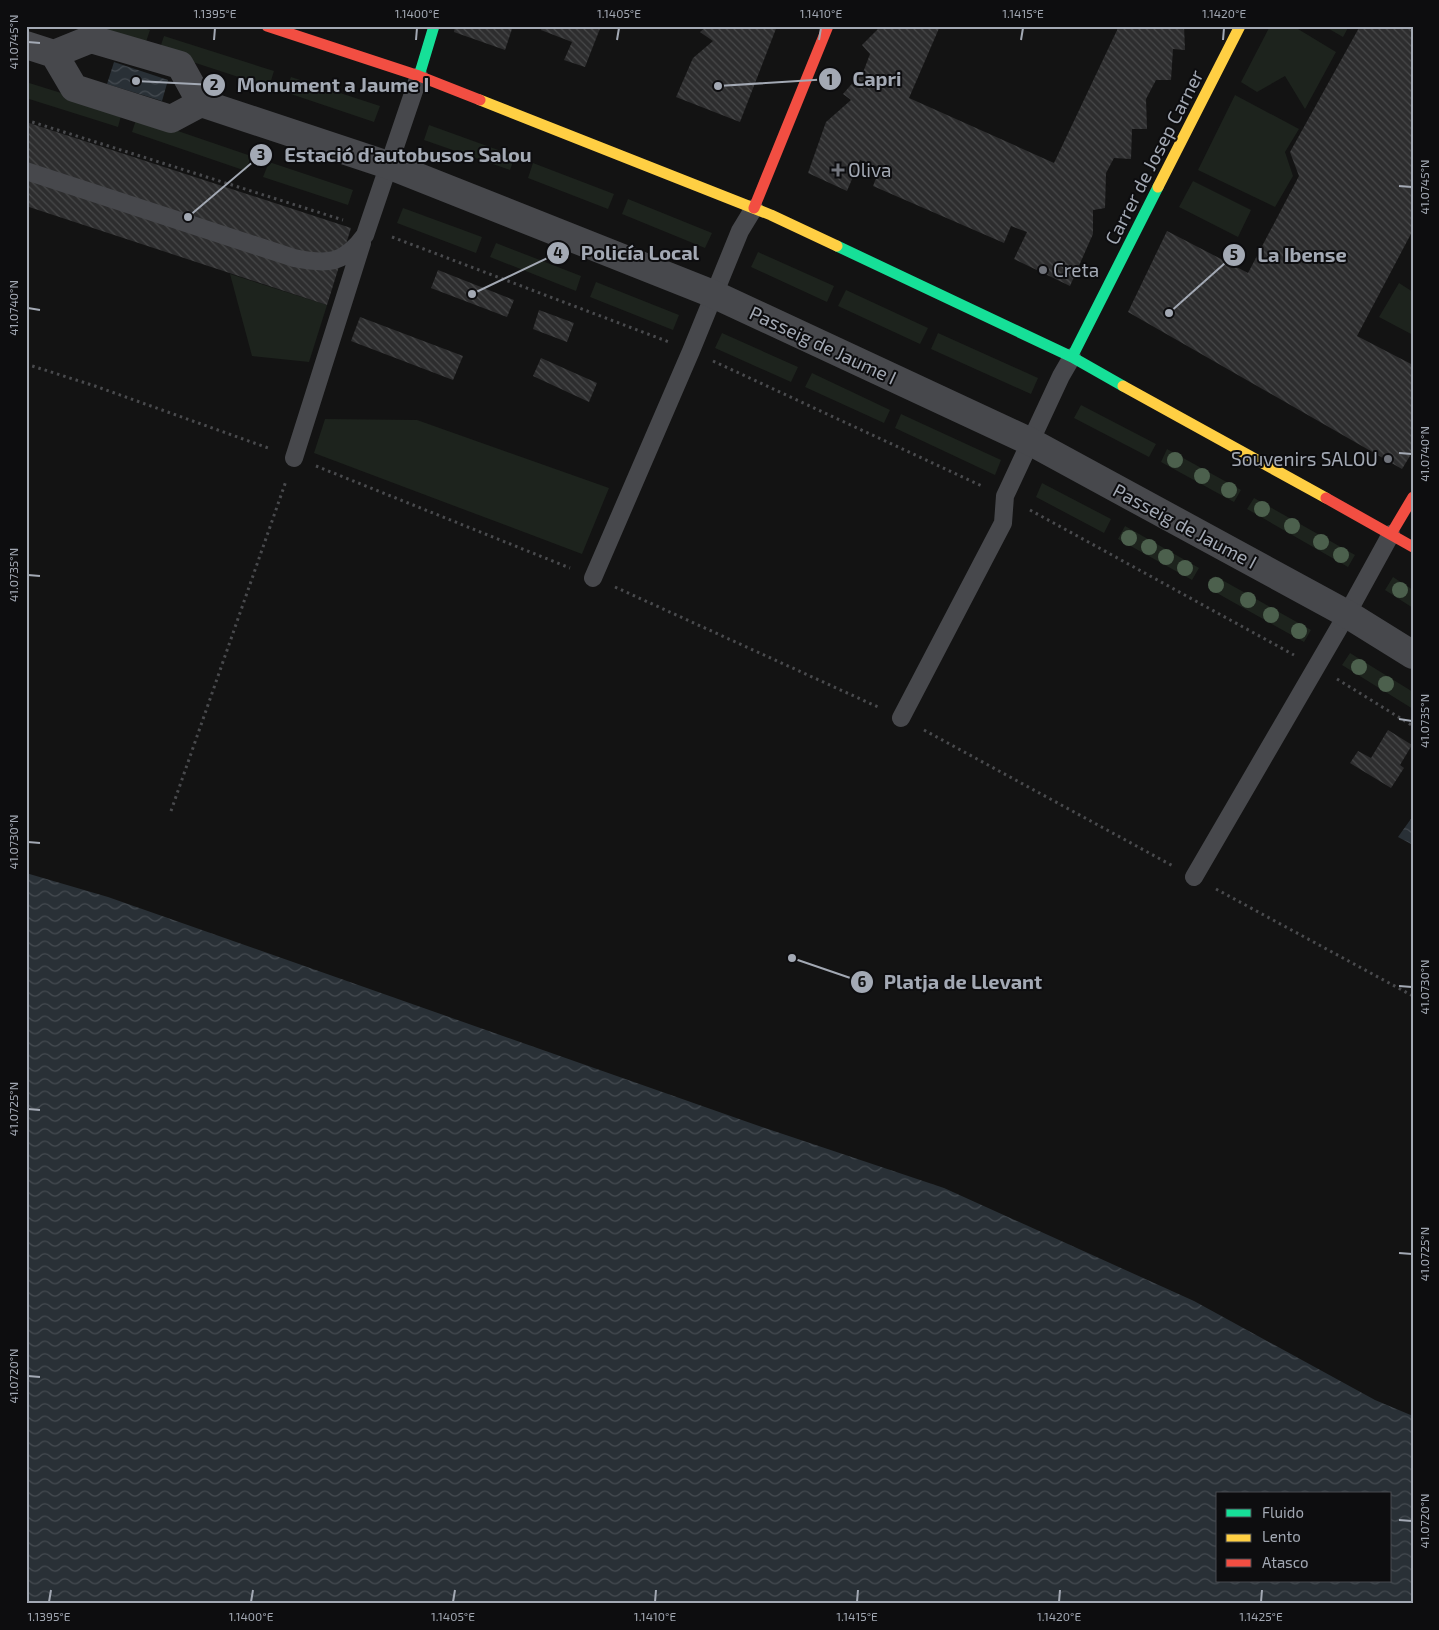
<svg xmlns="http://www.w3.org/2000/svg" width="1439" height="1630" font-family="'Exo 2',sans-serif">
<defs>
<pattern id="water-waves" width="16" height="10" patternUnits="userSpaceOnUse" patternTransform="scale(1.25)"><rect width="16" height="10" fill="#293036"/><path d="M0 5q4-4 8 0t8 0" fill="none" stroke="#454b51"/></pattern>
<pattern id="building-back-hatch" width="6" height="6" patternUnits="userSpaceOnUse" patternTransform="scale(1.25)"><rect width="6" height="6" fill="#2d2d2e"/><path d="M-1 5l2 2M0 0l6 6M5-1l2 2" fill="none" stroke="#48494a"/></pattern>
</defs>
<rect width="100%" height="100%" fill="#131313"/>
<!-- green -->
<path fill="#1d231d" d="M85 26H138L150 30 145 45Z
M1270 26H1293L1336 52 1305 109 1285 76 1257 92 1241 82Z
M1324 26H1349L1343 37Z
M164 36 274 71 269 87 159 51Z
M291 77 380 106 374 122 285 92Z
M26 82 122 112 118 127 26 98Z
M1235 95 1299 129 1285 152 1293 176 1275 207 1198 170Z
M137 117 251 156 246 171 132 132Z
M429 125 515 156 510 170 424 140Z
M269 162 353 190 348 205 263 177Z
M533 163 614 194 608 209 528 178Z
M1193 181 1251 210 1238 237 1179 207Z
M628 199 712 233 705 248 622 214Z
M403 208 482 237 476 253 397 223Z
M496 243 581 276 576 291 490 257Z
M758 252 834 286 827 302 751 267Z
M230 274 327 305 309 362 252 356Z
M596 282 679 315 673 330 590 297Z
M1399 283 1413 292V335L1379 317Z
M846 290 928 328 920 344 838 306Z
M722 333 798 367 791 382 715 348Z
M938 333 1038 378 1031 394 931 349Z
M812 373 890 410 884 423 805 387Z
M1081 405 1156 444 1149 457 1074 418Z
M901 414 1001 460 995 475 895 428Z
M325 419 417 420 609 488 582 554 314 453Z
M1167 449 1241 490 1234 502 1161 462Z
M1042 483 1111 519 1104 533 1036 497Z
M1254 498 1355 555 1348 567 1247 509Z
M1125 526 1199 568 1192 580 1118 539Z
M1215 576 1311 630 1304 642 1208 588Z
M1393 577 1413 590V608L1385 590Z
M1350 653 1413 692V709L1342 665Z"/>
<!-- water -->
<path fill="url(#water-waves)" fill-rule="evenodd" d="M114 62 168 80 162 101 107 84Z
M1413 816V845L1398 837Z
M26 873 108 897 759 1126 944 1188 1194 1301 1375 1400 1413 1416V1604H26ZM1218 1494H1390V1581H1218Z"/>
<!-- building -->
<path fill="url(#building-back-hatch)" d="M455 26H513L505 50 454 32Z
M543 26H601L585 67 564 60 572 42 541 30Z
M707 26H777L740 122 676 97 693 58 713 41 700 32Z
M881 26H940L909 98 1054 163 1119 26H1184L1185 50 1173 49 1171 80H1156L1146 99 1147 129H1132L1131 159 1114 158 1106 173 1105 208 1093 210V234L1070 286 1014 259 1027 232 1011 226 1004 243 873 186 880 168 860 160 847 191 808 173 826 122 851 100 843 94 864 70 870 54 862 45Z
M1360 26H1413V230L1357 336 1413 365V451L1402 469 1128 312 1167 231 1248 273 1299 176 1290 152Z
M26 122 351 228 327 305 26 206Z
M438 270 514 300 507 317 431 288Z
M539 310 574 323 567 342 533 329Z
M360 317 463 356 453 380 351 341Z
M541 358 597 383 589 402 533 376Z
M1388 730 1412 745 1400 765 1404 768 1391 788 1350 763 1358 751 1371 758Z"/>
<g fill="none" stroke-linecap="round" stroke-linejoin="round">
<!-- path -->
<path stroke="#494a4d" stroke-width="3" stroke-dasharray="2.5 4" stroke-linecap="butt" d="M26 120 343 220
M392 237 669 342
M713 361 982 486
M26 364 95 386 271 449
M316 466 570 568
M1030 510 1294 655
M615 587 878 707
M1337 679 1413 726
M924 730 1173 866
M171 811 286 481
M1216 889 1413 996"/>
<!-- lane -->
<path stroke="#47484c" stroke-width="18" d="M26 171 294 258C328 265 344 264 365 235L419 76
M294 458 362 243
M593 578 691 351 740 231 754 208
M901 718 1003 523 1005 496 1061 376 1072 357
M1194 877 1347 614 1391 534"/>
<!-- street -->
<path stroke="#47484c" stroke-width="28" d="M26 45 54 54 74 88 171 119 201 103 388 165 713 294 1031 442 1347 614 1413 655
M54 54 91 39 180 65 201 103"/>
<!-- fast -->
<path stroke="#16e098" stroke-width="11" d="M419 76 434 26
M837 246 1072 357 1123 386
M1072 357 1158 187"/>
<!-- slow -->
<path stroke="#ffcf43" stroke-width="11" d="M480 100 771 215 837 246
M1158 187 1240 26
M1123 386 1326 498"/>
<!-- jam -->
<path stroke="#f24e42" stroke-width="11" d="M267 26 419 76 480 100
M754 208 828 26
M1326 498 1413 547
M1391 534 1413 497"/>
</g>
<!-- trees -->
<g fill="#4c604d">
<circle cx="1175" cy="460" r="8"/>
<circle cx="1202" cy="476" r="8"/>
<circle cx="1229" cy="490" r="8"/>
<circle cx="1262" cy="509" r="8"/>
<circle cx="1292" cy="526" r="8"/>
<circle cx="1129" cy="538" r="8"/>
<circle cx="1321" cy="542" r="8"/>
<circle cx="1149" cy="547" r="8"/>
<circle cx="1341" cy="555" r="8"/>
<circle cx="1166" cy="557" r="8"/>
<circle cx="1185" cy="568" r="8"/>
<circle cx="1216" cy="585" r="8"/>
<circle cx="1400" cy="590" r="8"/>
<circle cx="1248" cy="600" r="8"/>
<circle cx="1271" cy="615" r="8"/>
<circle cx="1299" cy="631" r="8"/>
<circle cx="1359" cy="667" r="8"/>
<circle cx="1386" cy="684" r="8"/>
</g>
<!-- ticks -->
<path fill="none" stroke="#a3a9b4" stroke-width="2" d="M214 40 215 28M416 40 417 28M617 40 619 28M819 40 821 28M1021 40 1023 28M1223 40 1224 28M28 42 40 43M1399 186 1412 187M28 308 40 310M1399 453 1412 454M28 575 40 576M1399 719 1412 721M28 842 40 843M1399 986 1412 987M28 1109 40 1110M1399 1253 1412 1254M28 1376 40 1377M1399 1520 1412 1521M49 1602 51 1590M251 1602 253 1590M453 1602 455 1590M655 1602 656 1590M857 1602 858 1590M1059 1602 1060 1590M1261 1602 1262 1590"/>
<!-- markers -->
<g fill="#71747c" stroke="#0d0d0f" stroke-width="2">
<path d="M835.5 162.5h5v5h5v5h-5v5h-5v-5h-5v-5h5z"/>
<circle cx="1043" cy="270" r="5"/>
<circle cx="1388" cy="459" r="5"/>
</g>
<g text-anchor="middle" stroke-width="4" stroke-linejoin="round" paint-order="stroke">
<!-- street labels -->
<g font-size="19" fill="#a3a9b4" stroke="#0d0d0f">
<text transform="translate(1154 157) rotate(-63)" y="7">Carrer de Josep Carner</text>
<text transform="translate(823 345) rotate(25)" y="7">Passeig de Jaume I</text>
<text transform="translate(1185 526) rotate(28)" y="7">Passeig de Jaume I</text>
</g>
<!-- poi labels -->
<g font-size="19" fill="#a3a9b4" stroke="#0d0d0f" text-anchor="start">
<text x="848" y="177">Oliva</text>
<text x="1053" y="277">Creta</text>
<text x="1378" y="466" text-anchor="end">Souvenirs SALOU</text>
</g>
</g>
<!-- callouts -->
<path fill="none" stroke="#a3a9b4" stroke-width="2" d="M718 86L830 79M136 81L214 85M188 217L261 155M472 294L558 253M1169 313L1234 255M792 958L862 982"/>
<g fill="#a3a9b4" stroke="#0d0d0f" stroke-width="2">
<circle cx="718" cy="86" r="5"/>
<circle cx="136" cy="81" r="5"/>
<circle cx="188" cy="217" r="5"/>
<circle cx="472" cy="294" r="5"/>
<circle cx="1169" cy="313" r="5"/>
<circle cx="792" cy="958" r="5"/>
<circle cx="830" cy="79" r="12"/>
<circle cx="214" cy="85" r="12"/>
<circle cx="261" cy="155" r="12"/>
<circle cx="558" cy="253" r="12"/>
<circle cx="1234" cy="255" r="12"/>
<circle cx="862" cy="982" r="12"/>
</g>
<g font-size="15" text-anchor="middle" font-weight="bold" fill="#111">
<text x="830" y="85">1</text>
<text x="214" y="90">2</text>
<text x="261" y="160">3</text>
<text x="558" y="258">4</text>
<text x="1234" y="260">5</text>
<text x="862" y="987">6</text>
</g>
<g font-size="20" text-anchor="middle" font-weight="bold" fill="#a3a9b4" stroke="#0d0d0f" stroke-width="4" stroke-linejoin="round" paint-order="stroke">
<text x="877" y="86">Capri</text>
<text x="333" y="92">Monument a Jaume I</text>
<text x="408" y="162">Estació d'autobusos Salou</text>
<text x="640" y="260">Policía Local</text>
<text x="1302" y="262">La Ibense</text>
<text x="963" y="989">Platja de Llevant</text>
</g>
<!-- border -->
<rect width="1439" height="1630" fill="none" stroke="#0d0d0f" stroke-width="55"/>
<!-- legend -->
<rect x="1216" y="1492" width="175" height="90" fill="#0d0d0f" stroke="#494b51"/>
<rect x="1226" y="1509" width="25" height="8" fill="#16e098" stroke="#494b51"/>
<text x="1262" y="1518" font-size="15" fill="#a3a9b4">Fluido</text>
<rect x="1226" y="1534" width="25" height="8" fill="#ffcf43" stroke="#494b51"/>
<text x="1262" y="1542" font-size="15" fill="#a3a9b4">Lento</text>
<rect x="1226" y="1559" width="25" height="8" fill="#f24e42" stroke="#494b51"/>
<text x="1262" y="1568" font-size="15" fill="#a3a9b4">Atasco</text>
<rect x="28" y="28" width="1384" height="1574" fill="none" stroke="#a3a9b4" stroke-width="2"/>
<g font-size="12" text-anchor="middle" fill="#a3a9b4">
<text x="215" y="18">1.1395°E</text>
<text x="417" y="18">1.1400°E</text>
<text x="619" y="18">1.1405°E</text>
<text x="821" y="18">1.1410°E</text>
<text x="1023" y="18">1.1415°E</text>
<text x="1224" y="18">1.1420°E</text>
<text transform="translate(14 42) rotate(-90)" y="4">41.0745°N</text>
<text transform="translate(1425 187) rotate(-90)" y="4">41.0745°N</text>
<text transform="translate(14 308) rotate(-90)" y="4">41.0740°N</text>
<text transform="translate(1425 454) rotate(-90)" y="4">41.0740°N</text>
<text transform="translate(14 575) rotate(-90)" y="4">41.0735°N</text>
<text transform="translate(1425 721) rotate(-90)" y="4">41.0735°N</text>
<text transform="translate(14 842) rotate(-90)" y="4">41.0730°N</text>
<text transform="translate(1425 987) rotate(-90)" y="4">41.0730°N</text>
<text transform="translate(14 1109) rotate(-90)" y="4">41.0725°N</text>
<text transform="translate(1425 1254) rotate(-90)" y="4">41.0725°N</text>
<text transform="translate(14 1376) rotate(-90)" y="4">41.0720°N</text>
<text transform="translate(1425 1521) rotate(-90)" y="4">41.0720°N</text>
<text x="49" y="1621">1.1395°E</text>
<text x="251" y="1621">1.1400°E</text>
<text x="453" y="1621">1.1405°E</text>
<text x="655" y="1621">1.1410°E</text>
<text x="857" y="1621">1.1415°E</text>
<text x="1059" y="1621">1.1420°E</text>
<text x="1261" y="1621">1.1425°E</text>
</g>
</svg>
